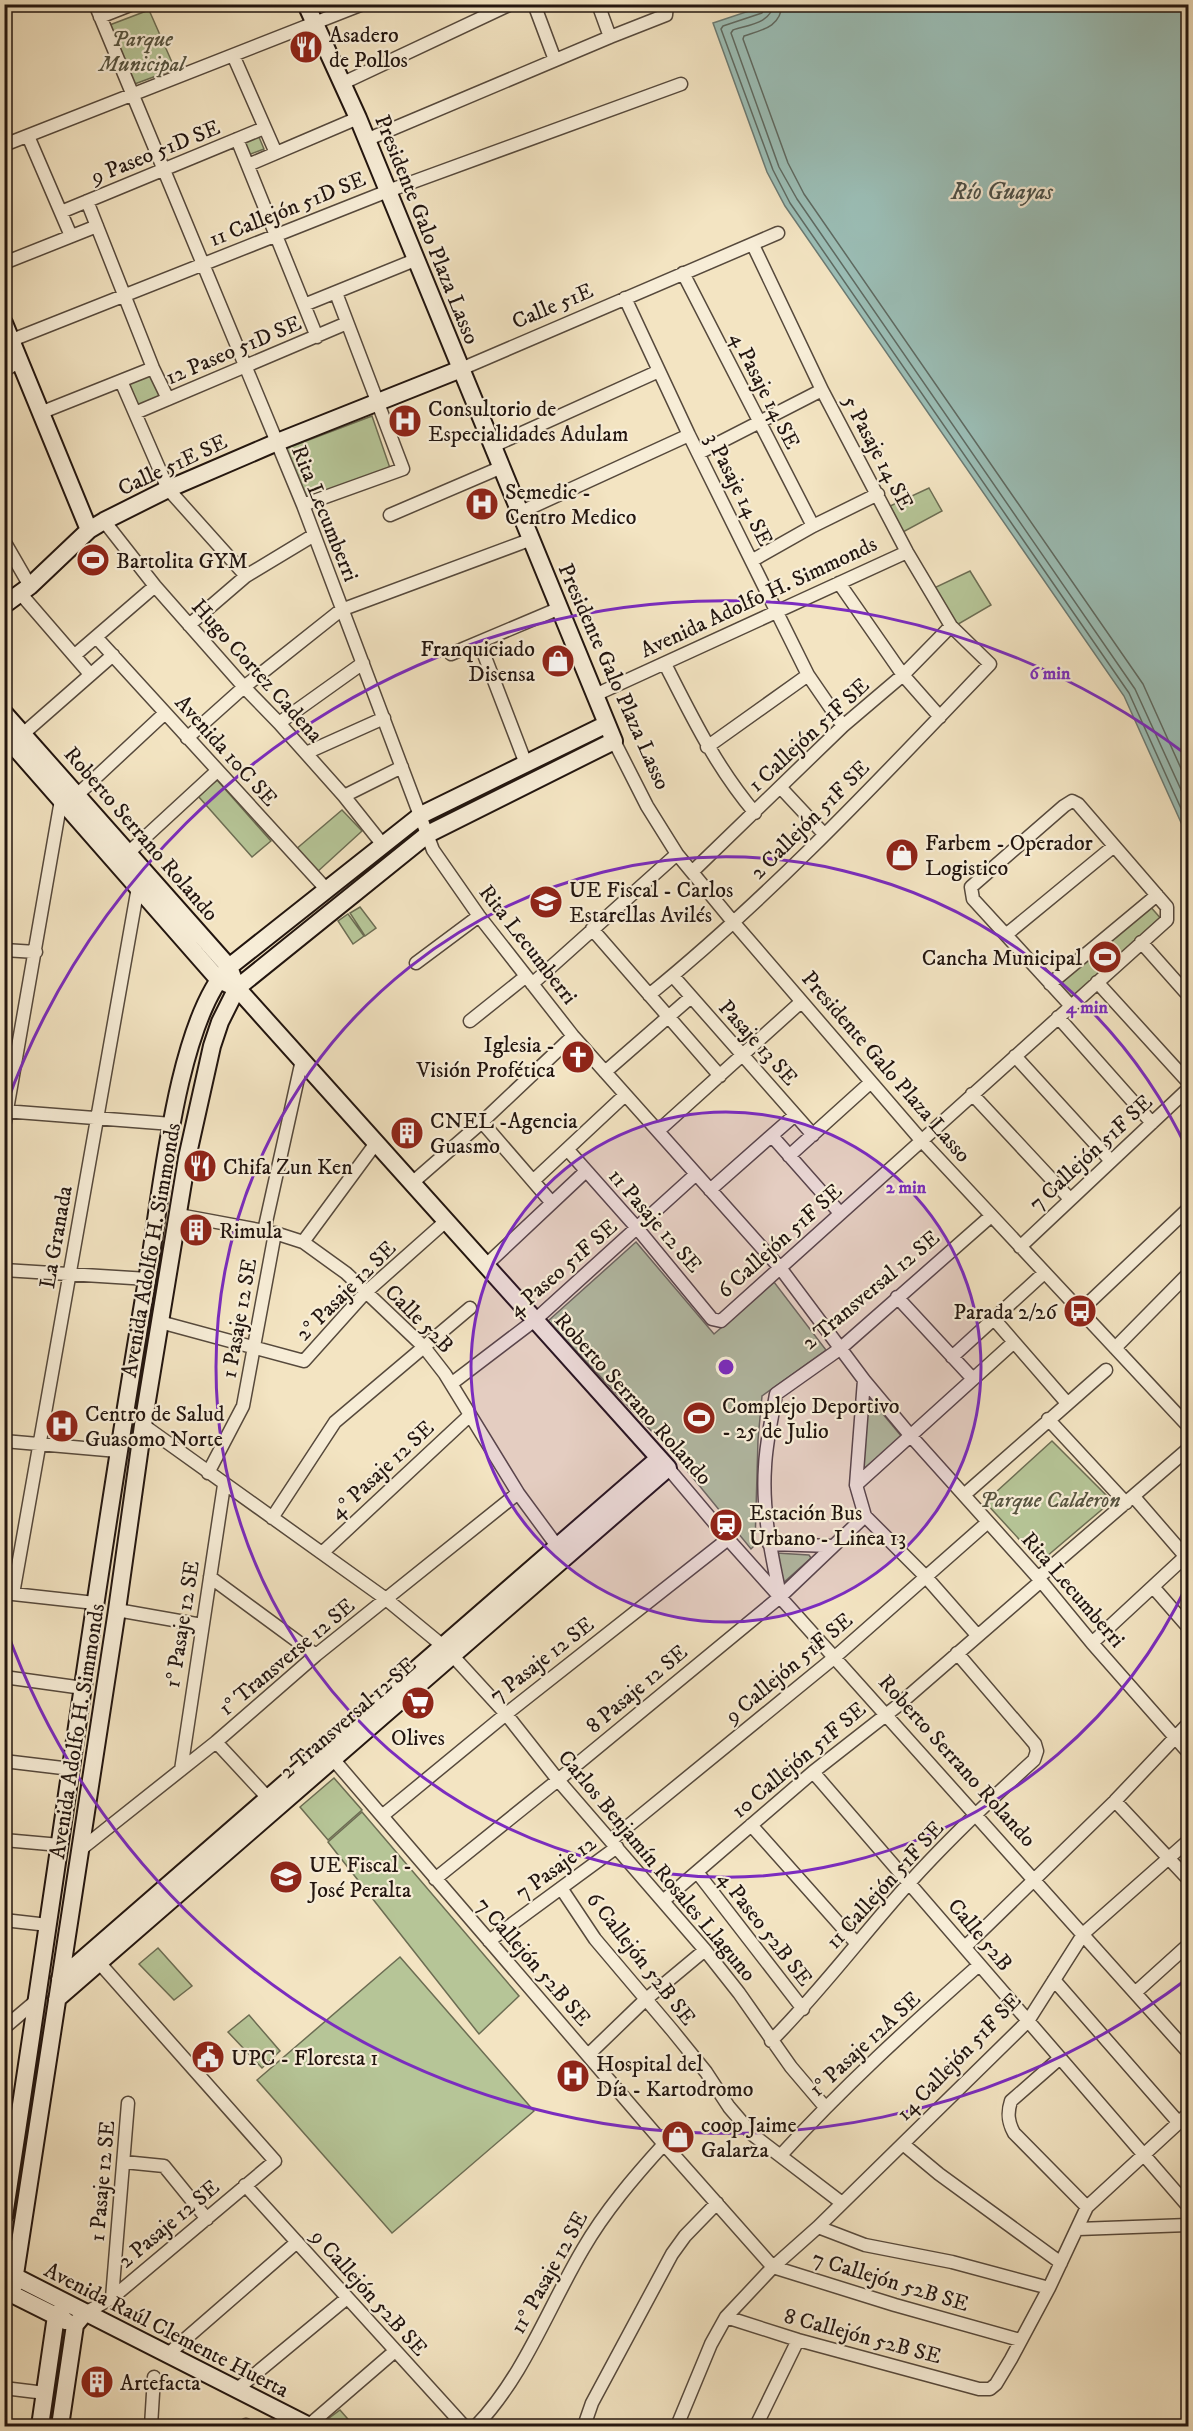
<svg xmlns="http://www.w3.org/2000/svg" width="1193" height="2431" font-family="'IM FELL DW Pica',serif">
<rect width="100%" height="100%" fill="#f3e4c2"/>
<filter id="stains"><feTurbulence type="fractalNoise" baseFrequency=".00333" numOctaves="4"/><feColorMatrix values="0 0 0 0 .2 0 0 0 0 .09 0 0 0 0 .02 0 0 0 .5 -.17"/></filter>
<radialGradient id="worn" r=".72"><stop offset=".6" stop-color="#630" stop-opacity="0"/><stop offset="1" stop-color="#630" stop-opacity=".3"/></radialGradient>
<!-- green -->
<path fill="#b6c597" stroke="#6c6d53" stroke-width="1.5" d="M149 10 175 69 132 85 107 26Z
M259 137 264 149 248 155 242 143Z
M153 368 168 399 135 413 121 381Z
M372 416 391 471 306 501 285 449Z
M929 488 942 511 903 532 890 506Z
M970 571 991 605 955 626 934 588Z
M217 780 271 841 252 857 198 796Z
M342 810 362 831 316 873 295 850Z
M1148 904 1163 921 1073 1000 1055 983Z
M360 907 376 928 365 936 350 913Z
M348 914 364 936 353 944 338 921Z
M636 1242 714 1334 774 1282 826 1350 762 1396 758 1440 755 1545 751 1549 676 1457 548 1321Z
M867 1395 902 1437 860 1472Z
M1052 1441 1112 1501 1040 1562 985 1502Z
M776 1553 809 1555 811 1558 782 1584Z
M334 1778 362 1810 328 1840 300 1807Z
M362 1812 519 1996 479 2034 328 1842Z
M158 1948 192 1986 174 2000 139 1964Z
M400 1957 534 2111 392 2233 257 2080Z
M249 2015 280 2051 262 2068 228 2032Z
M340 2410 354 2426H325L321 2424Z"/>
<!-- water -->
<path fill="#9bbeb6" stroke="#6b7a73" stroke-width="1.5" d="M767 5H1188V838L1124 696 785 206 767 172 713 23Z"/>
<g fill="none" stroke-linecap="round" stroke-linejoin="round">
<!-- shore -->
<path stroke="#5e6a62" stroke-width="1.5" d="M766 4 762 13 723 26 721 29 773 170 790 203 1129 693 1188 824
M773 4C772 23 748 25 733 30L731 33 779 167 797 199 1135 689 1188 805
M782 4C781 27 762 30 744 36L743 39 788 163 804 194 1143 684 1188 784"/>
<!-- street casing -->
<g stroke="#56493c" stroke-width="15">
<path id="street" d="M95 4 303 505 433 850 479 916 573 1036 781 1269 864 1380 910 1435 1041 1581 1092 1643 1188 1752
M534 4 555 60
M598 4 610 37
M100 17 133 4
M233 55 276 153
M343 83 511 4
M28 136 71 236
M237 139 317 337
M366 140 610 37 666 15 667 4
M4 145 363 4
M248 165 358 118
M87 201 153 368 168 399
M61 212 264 128
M4 263 97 226
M683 273 813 526
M625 298 689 435 808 675 843 726
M304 305 415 260
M12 340 388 191 681 84
M461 369 778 233
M4 371 19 361
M121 381 168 489 246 576
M40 413 153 368
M135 413 347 323
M493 446 659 371
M699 453 822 390
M303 505 403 469 336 293
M521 512 689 435
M390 515 502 467
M104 521 155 586 244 687 279 723 344 796 383 845
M4 541 30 586
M753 560 813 526 878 494
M839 583 903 675 940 717
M20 593 90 674
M189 625 246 576 314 535
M96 637 327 890
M480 644 526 764
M451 654 560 608
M75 655 155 586
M665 664C692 717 716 767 755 813
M595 695 907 552
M279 723 363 663
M24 733 113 655
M187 738 244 687 341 610 532 539
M614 741 647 806 677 854 734 923 921 1140 1188 1426
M707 747 808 675
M306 753 384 718
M781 788 824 834
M77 795 165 713
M344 796 402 767
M128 853 217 771
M692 872 843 726 903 675 951 626
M592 929 720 1076
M1007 934 1114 846
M1141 942 1188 995
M4 950 36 952
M416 963 479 916
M673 976 813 1135
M1097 982 1188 1082
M532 984 677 854
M1050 984 1157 895
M649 995C772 895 881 778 990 664L951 626 907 552 822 390 753 245
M1058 1017 1152 1123
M470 1021 525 977
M1015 1056 1111 1161
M605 1072 691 997
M972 1094 1070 1199
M4 1111 172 1124
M482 1122 552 1203
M4 1127 61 800
M658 1131 801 1002
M772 1136 840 1213
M567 1149 637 1228 712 1319 721 1321 1167 920V907L1078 804 1072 801 1064 806 971 887 973 899 1071 1006
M789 1156 871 1082
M533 1181 625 1095
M412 1183 482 1122 573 1036
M710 1190 795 1115
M179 1215 275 1233 303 1242 346 1273 424 1347 445 1374 518 1493 557 1546
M264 1231 302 1060
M303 1242 376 1143
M1020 1247 1188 1089
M486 1265 586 1171
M4 1270 148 1279
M897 1297 973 1379
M1080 1311 1188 1209
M994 1319 1067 1403
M160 1322 304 1361 365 1293 446 1221
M1115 1348 1188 1274
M952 1357 1044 1273
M451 1384 535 1320 695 1175
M1048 1419 1126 1503
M143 1425 386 1599 443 1646
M4 1441 118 1451
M668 1468 728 1539 1188 2052
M208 1473 243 1406 275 1233
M856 1485 864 1380
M964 1495 1106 1370
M1134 1497 1186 1557
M865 1516 926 1577 977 1635
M272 1518 335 1422 470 1308
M769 1544 832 1546
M322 1553 469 1416
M210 1577 316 1655
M1038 1578 1188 1449
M1154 1588 1188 1627
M4 1593 95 1603
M13 1594 138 887
M780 1595C771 1553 762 1510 765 1467 766 1442 772 1418 776 1394L841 1348 991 1216
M117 1610 202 1625
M1092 1643 1188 1554
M452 1655 506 1714 558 1780 705 1950 739 1993 791 2067 825 2107
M4 1677 83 1688
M216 1742 268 1798
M333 1759 664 2144 773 2267 895 2305 1020 2340
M4 1761 71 1769
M181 1770 224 1485
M813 1772 1188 2206
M1115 1801 1188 1879
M382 1816 506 1714 728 1539
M751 1825 857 1944
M4 1840 60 1845
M611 1840 835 1657 988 1522
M80 1850 216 1742 316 1655 518 1493
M697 1872 803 2009
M435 1879 558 1780 780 1597 865 1516 856 1485 1014 1342
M561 1888 595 1939 672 2030 706 2072 729 2107 753 2135 842 2203
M663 1901 813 1772 896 1707 1041 1581
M4 1920 48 1925
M489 1941 617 1847
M965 1947 1115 1801 1188 1724
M1054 1980 1179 2123
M1136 1992 1188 1945
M4 2028 37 2000
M771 2041C821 1991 863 1934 910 1882 949 1839 991 1799 1034 1760L1037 1751 1035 1744 957 1653
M588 2055 645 2000 705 1950
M1060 2058 1011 2101C1007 2113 1008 2122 1014 2133L1087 2207
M903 2144 939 2174 1061 2263
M781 2155C843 2087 910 2026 979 1965
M124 2162 164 2166 207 2219
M245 2185 464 2426
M818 2227 865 2245 952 2262 1049 2288
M1078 2229 1188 2225
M112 2298 128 2103
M85 2313 112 2298 275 2161 95 1958
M726 2317 798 2340 979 2389H990L996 2384 1011 2359 1049 2288 1087 2207 1188 2114
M167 2355 297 2242
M4 2388 45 2393
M236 2390 347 2298
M151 2426 154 2377
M245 2426 246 2425
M308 2426 395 2351
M476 2426C524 2376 548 2308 583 2249 605 2211 634 2177 664 2144
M584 2426 592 2403 672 2254 685 2236 717 2203
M677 2426 711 2344 726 2317 773 2267 818 2227 1028 2021 1084 1933 1188 1841
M756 2426 798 2340"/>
</g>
<!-- secondary casing -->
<g stroke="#22150f" stroke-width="20">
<path id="secondary" d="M4 323 89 530
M4 605 30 586 89 530 104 521 168 489 275 443 461 369
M4 713 229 967 237 988 668 1468 57 1999
M4 735 218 979 228 984
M60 1979 659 1458
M4 2216C52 1908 93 1599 145 1292 160 1210 174 1026 229 967L421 815 607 724
M4 2271 309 2426
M4 2290 66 2321
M12 2294 117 1610 143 1425 187 1158 212 1046 220 1022 237 988 428 834 614 741 358 118 306 4
M40 2426 56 2316 67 2304
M60 2426 75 2325 85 2313"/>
</g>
<!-- street -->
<use href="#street" stroke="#f7edd7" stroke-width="12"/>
<!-- secondary -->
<use href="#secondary" stroke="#f7edd7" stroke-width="16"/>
</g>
<!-- distance rings -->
<circle cx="726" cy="1367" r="255" fill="#7b2cbf" fill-opacity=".12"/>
<g fill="none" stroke="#7b2cbf" stroke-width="3">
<circle cx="726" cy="1367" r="255"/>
<path d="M1188 1583A510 510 0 1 1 1188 1151"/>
<path d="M1187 1979A766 766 0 0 1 6 1629M6 1105A766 766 0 0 1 1187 755"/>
</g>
<!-- icons -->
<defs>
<g id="restaurant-disc" transform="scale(1.725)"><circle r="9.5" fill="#8f2418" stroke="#f7edd7"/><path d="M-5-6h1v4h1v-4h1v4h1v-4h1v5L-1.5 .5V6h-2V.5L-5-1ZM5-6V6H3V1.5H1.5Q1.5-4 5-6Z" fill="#fff"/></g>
<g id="hospital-disc" transform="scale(1.725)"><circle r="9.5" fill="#8f2418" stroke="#f7edd7"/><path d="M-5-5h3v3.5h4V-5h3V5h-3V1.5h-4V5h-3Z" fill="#fff"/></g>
<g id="stadium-disc" transform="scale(1.725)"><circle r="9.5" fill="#8f2418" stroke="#f7edd7"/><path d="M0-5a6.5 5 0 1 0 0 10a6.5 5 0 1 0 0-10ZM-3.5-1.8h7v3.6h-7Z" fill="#fff"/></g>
<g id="shop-disc" transform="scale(1.725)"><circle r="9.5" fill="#8f2418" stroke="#f7edd7"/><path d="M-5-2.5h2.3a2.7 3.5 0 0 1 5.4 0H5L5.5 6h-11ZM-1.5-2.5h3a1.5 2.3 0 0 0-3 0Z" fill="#fff"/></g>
<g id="school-disc" transform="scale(1.725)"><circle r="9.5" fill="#8f2418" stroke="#f7edd7"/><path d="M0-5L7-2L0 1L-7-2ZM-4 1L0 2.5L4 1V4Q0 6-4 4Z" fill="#fff"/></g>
<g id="church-disc" transform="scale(1.725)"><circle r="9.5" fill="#8f2418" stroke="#f7edd7"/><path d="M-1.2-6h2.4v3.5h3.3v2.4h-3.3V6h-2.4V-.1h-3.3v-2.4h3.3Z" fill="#fff"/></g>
<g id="building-disc" transform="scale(1.725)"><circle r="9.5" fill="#8f2418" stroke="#f7edd7"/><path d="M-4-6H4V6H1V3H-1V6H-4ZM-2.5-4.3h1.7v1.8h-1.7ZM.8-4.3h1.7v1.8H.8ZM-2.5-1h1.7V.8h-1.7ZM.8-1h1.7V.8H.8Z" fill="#fff"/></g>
<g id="bus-disc" transform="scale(1.725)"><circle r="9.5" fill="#8f2418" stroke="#f7edd7"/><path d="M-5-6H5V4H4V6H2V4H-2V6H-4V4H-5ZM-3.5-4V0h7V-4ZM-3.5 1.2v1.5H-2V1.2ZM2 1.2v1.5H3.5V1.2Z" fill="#fff"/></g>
<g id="station-disc" transform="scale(1.725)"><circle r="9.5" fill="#8f2418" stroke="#f7edd7"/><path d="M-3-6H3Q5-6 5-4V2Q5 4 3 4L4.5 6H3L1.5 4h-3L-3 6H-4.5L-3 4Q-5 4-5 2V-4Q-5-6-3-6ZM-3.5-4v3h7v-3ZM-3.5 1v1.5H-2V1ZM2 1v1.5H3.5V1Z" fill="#fff"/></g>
<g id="supermarket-disc" transform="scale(1.725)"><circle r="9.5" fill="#8f2418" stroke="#f7edd7"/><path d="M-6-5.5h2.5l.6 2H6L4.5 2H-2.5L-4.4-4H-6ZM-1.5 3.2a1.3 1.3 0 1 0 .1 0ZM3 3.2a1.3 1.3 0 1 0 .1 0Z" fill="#fff"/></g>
<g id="civic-disc" transform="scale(1.725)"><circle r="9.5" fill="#8f2418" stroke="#f7edd7"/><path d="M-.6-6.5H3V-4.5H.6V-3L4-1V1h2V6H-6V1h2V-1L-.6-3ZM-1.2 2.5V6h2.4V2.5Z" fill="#fff"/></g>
</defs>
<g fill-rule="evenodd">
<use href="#restaurant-disc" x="306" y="47"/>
<use href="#hospital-disc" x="405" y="421"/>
<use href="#hospital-disc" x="482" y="504"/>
<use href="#stadium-disc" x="93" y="560"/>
<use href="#shop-disc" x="558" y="661"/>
<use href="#shop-disc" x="902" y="855"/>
<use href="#school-disc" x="546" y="902"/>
<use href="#stadium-disc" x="1105" y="957"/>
<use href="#church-disc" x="578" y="1057"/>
<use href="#building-disc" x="407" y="1133"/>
<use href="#restaurant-disc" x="200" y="1166"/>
<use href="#building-disc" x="196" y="1230"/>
<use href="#bus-disc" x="1080" y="1311"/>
<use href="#stadium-disc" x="699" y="1418"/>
<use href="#hospital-disc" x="62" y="1426"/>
<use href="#station-disc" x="726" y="1525"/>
<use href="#supermarket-disc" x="418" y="1703"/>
<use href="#school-disc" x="286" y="1877"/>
<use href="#civic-disc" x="208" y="2057"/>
<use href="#hospital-disc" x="573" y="2076"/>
<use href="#shop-disc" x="678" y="2137"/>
<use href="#building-disc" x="97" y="2382"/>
</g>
<g text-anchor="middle" stroke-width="4.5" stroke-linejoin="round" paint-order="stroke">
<!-- poi labels -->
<g font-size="22" fill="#22150f" stroke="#f7edd7" text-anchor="start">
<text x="329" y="42">Asadero<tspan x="329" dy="25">de Pollos</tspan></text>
<text x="428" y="416">Consultorio de<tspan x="428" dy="25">Especialidades Adulam</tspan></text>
<text x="505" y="499">Semedic -<tspan x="505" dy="25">Centro Medico</tspan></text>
<text x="116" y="568">Bartolita GYM</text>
<text x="535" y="656" text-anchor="end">Franquiciado<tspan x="535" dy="25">Disensa</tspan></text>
<text x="925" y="850">Farbem - Operador<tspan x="925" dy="25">Logistico</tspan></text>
<text x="569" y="897">UE Fiscal - Carlos<tspan x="569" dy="25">Estarellas Avilés</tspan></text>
<text x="1082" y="965" text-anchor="end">Cancha Municipal</text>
<text x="555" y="1052" text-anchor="end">Iglesia -<tspan x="555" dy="25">Visión Profética</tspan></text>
<text x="430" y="1128">CNEL -Agencia<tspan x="430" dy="25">Guasmo</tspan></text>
<text x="223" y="1174">Chifa Zun Ken</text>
<text x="219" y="1238">Rimula</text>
<text x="1057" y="1319" text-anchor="end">Parada 2/26</text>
<text x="722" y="1413">Complejo Deportivo<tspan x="722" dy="25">- 25 de Julio</tspan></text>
<text x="85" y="1421">Centro de Salud<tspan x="85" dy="25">Guasomo Norte</tspan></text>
<text x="749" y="1520">Estación Bus<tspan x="749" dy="25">Urbano - Linea 13</tspan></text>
<text x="418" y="1745" text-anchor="middle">Olives</text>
<text x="309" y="1872">UE Fiscal -<tspan x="309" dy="25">José Peralta</tspan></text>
<text x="231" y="2065">UPC - Floresta 1</text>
<text x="596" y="2071">Hospital del<tspan x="596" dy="25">Día - Kartodromo</tspan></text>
<text x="701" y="2132">coop Jaime<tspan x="701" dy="25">Galarza</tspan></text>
<text x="120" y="2390">Artefacta</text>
</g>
<!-- park labels -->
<g font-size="22" font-style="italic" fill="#56533f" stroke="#f7edd7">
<text x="142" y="46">Parque<tspan x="142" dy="25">Municipal</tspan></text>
<text x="1050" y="1507">Parque Calderon</text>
</g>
<!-- street labels -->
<g font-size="22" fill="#22150f" stroke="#f7edd7">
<text transform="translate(155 151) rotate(-22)" y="8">9 Paseo 51D SE</text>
<text transform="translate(287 208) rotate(-22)" y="8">11 Callejón 51D SE</text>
<text transform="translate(428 229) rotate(68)" y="8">Presidente Galo Plaza Lasso</text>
<text transform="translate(552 305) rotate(-23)" y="8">Calle 51E</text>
<text transform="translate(233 349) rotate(-23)" y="8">12 Paseo 51D SE</text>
<text transform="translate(766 390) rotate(63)" y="8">4 Pasaje 14 SE</text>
<text transform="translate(879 452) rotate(62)" y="8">5 Pasaje 14 SE</text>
<text transform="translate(172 464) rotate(-25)" y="8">Calle 51E SE</text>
<text transform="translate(740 489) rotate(63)" y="8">3 Pasaje 14 SE</text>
<text transform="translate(326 513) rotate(68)" y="8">Rita Lecumberri</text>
<text transform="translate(758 596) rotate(-25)" y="8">Avenida Adolfo H. Simmonds</text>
<text transform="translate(258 670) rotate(48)" y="8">Hugo Cortez Cadena</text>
<text transform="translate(615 676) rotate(66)" y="8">Presidente Galo Plaza Lasso</text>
<text transform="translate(808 734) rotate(-43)" y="8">1 Callejón 51F SE</text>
<text transform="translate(227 750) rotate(48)" y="8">Avenida 10C SE</text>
<text transform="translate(809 819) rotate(-45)" y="8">2 Callejón 51F SE</text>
<text transform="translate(142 833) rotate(49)" y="8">Roberto Serrano Rolando</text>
<text transform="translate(529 944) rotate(52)" y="8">Rita Lecumberri</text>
<text transform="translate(759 1042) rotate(48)" y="8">Pasaje 13 SE</text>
<text transform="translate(887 1066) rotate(49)" y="8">Presidente Galo Plaza Lasso</text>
<text transform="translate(1090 1152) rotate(-43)" y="8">7 Callejón 51F SE</text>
<text transform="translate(656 1220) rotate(49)" y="8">11 Pasaje 12 SE</text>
<text transform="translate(55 1237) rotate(-80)" y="8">La Granada</text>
<text transform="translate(779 1240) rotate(-42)" y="8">6 Callejón 51F SE</text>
<text transform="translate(150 1250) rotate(-80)" y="8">Avenida Adolfo H. Simmonds</text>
<text transform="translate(562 1267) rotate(-41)" y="8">4 Paseo 51F SE</text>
<text transform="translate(870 1289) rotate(-40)" y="8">2 Transversal 12 SE</text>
<text transform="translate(345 1290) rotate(-45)" y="8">2° Pasaje 12 SE</text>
<text transform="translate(238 1318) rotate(-80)" y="8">1 Pasaje 12 SE</text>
<text transform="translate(420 1318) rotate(45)" y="8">Calle 52B</text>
<text transform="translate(634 1398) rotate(48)" y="8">Roberto Serrano Rolando</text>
<text transform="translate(381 1469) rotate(-43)" y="8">4° Pasaje 12 SE</text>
<text transform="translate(1074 1589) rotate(49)" y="8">Rita Lecumberri</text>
<text transform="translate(181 1624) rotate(-81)" y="8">1° Pasaje 12 SE</text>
<text transform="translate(286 1656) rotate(-40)" y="8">1° Transverse 12 SE</text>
<text transform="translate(541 1659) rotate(-38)" y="8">7 Pasaje 12 SE</text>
<text transform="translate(788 1667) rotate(-40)" y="8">9 Callejón 51F SE</text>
<text transform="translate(636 1688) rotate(-40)" y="8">8 Pasaje 12 SE</text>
<text transform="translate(347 1717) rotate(-41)" y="8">2 Transversal 12 SE</text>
<text transform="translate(76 1731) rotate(-81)" y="8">Avenida Adolfo H. Simmonds</text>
<text transform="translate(798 1759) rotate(-40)" y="8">10 Callejón 51F SE</text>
<text transform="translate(958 1760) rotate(48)" y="8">Roberto Serrano Rolando</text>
<text transform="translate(658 1865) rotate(50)" y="8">Carlos Benjamín Rosales Llaguno</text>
<text transform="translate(555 1867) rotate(-36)" y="8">7 Pasaje 12</text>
<text transform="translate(884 1884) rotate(-48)" y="8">11 Callejón 51F SE</text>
<text transform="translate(766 1928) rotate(52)" y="8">4 Paseo 52B SE</text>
<text transform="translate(981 1934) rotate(50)" y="8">Calle 52B</text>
<text transform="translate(642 1958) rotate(52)" y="8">6 Callejón 52B SE</text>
<text transform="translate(534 1961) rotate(49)" y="8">7 Callejón 52B SE</text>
<text transform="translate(864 2043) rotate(-43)" y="8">1° Pasaje 12A SE</text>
<text transform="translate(958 2056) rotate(-46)" y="8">14 Callejón 51F SE</text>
<text transform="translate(101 2181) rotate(-85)" y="8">1 Pasaje 12 SE</text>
<text transform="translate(168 2223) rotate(-40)" y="8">2 Pasaje 12 SE</text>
<text transform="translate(548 2272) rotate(-61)" y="8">11° Pasaje 12 SE</text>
<text transform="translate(891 2280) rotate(17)" y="8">7 Callejón 52B SE</text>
<text transform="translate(370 2292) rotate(48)" y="8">9 Callejón 52B SE</text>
<text transform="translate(167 2329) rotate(27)" y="8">Avenida Raúl Clemente Huerta</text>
<text transform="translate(863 2335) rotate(15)" y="8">8 Callejón 52B SE</text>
</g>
<!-- water labels -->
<g font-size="24" font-style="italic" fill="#4c5049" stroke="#f7edd7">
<text x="1002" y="199">Río Guayas</text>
</g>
</g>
<circle cx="726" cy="1367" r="9" fill="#7b2cbf" stroke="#f7edd7" stroke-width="3"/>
<g font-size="18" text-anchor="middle" font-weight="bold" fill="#7b2cbf" stroke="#f7edd7" stroke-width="4.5" stroke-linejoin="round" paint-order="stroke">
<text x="1050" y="679">6 min</text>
<text x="1087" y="1013">4 min</text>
<text x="906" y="1193">2 min</text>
</g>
<!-- margin -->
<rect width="1193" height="2431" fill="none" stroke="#f3e4c2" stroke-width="24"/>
<rect x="6" y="6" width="1181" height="2419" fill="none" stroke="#22150f" stroke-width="3"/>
<rect x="12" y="12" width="1169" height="2407" fill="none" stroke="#22150f" stroke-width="1.5"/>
<rect width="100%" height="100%" filter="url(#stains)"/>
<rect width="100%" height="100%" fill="url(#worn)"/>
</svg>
